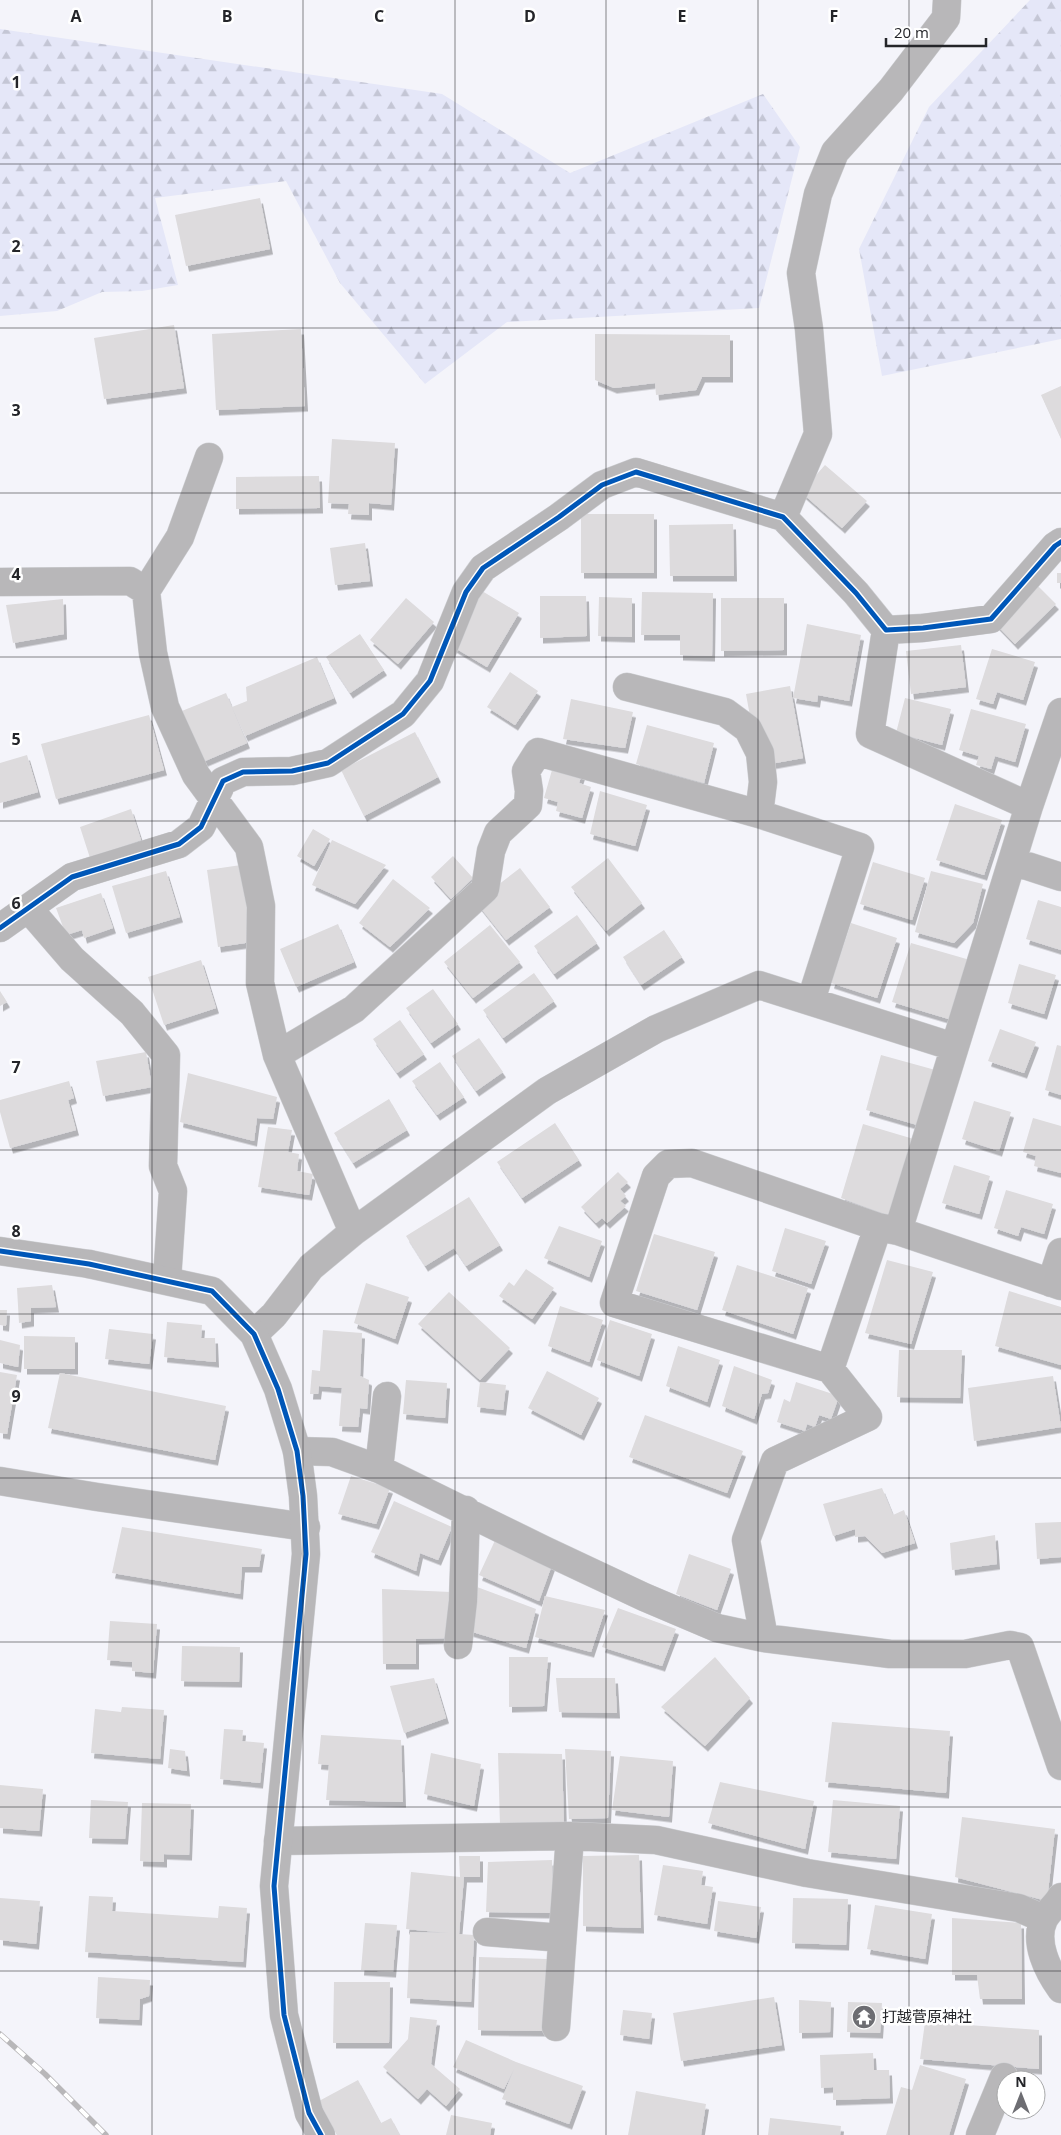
<svg xmlns="http://www.w3.org/2000/svg" width="1061" height="2135" font-family="'Open Sans','Noto Sans JP',sans-serif">
<defs>
<pattern id="forest-firs" width="22" height="20" patternUnits="userSpaceOnUse" patternTransform="scale(1.25)"><rect width="22" height="20" fill="#e5e7f8"/><path d="M5 1l3.5 6h-7zM16 11l3.5 6h-7z" fill="#c4c6d5"/></pattern>
<filter id="shadow"><feDropShadow dx="3" dy="5.5" stdDeviation="0" flood-color="#0004"/></filter>
</defs>
<rect width="100%" height="100%" fill="#f4f4fa"/>
<!-- forest -->
<path fill="url(#forest-firs)" d="M1030 0H1061V339L882 376 859 249 929 107Z
M0 29 442 94 570 173 763 94 800 147 759 308 507 322 425 384 340 283 286 181 155 198 178 285 142 291 102 292 57 311 0 316Z"/>
<!-- building -->
<path fill="#dddbdd" filter="url(#shadow)" d="M260 198 270 249 186 266 175 215Z
M174 325 184 388 104 399 94 338Z
M301 329 305 406 216 410 212 334Z
M595 334 730 335V377H702L696 390 656 395 655 383 614 388 595 380Z
M1061 386V439L1041 395Z
M332 439 395 443 391 505 369 503V515L348 514 349 504 328 503Z
M825 465 867 501 842 528 801 492Z
M319 476 320 508 236 509V477Z
M581 514H654V573H581Z
M733 524 734 576H670L669 525Z
M365 543 370 581 335 585 330 548Z
M1057 573H1061V583H1057Z
M1031 579 1056 604 1015 644 992 620Z
M482 591 519 613 487 667 450 645Z
M642 592 713 593 712 656 680 655V635H641Z
M540 596H586L587 636 540 638Z
M599 597 632 598V637L598 636Z
M406 598 434 622 398 664 370 640Z
M721 598H784V650L721 651Z
M63 599 64 634 13 643 6 605Z
M807 624 861 635 849 701 818 695 817 702 793 698Z
M360 634 384 670 350 693 326 657Z
M961 645 966 687 911 694 906 651Z
M992 649 1035 662 1023 700 997 692 993 704 976 699Z
M317 657 334 698 245 736 232 707 247 701 246 687Z
M510 672 538 691 515 725 487 707Z
M790 686 803 758 770 764 753 733 746 694Z
M226 693 247 743 198 764 177 713Z
M905 698 951 709 942 745 896 733Z
M571 699 633 712 625 748 563 739Z
M971 709 1026 724 1015 762 995 756 991 769 976 765 979 756 959 750Z
M149 715 164 770 56 799 41 744Z
M647 725 714 743 704 783 636 764Z
M415 732 438 777 364 816 341 770Z
M27 755 38 792 0 803V763Z
M554 763 583 771 579 783 591 787 582 818 556 811 558 802 544 798Z
M600 791 647 805 635 846 590 834Z
M955 804 1002 820 984 875 936 860Z
M131 809 141 840 90 858 80 827Z
M313 829 330 839 314 866 297 856Z
M332 840 386 865 355 904 312 885Z
M453 856 473 878 451 899 431 877Z
M608 858 642 903 606 931 571 887Z
M873 862 925 878 912 920 860 904Z
M241 865 252 942 218 947 207 870Z
M520 868 550 907 506 940 476 902Z
M166 871 180 917 126 933 112 886Z
M931 871 983 884 973 923 954 943 915 932Z
M393 879 430 908 390 947 359 923Z
M101 893 113 928 84 938 82 930 66 935 56 908Z
M1038 900 1061 907V950L1026 939Z
M577 915 597 943 554 974 534 946Z
M851 923 897 938 877 998 831 983Z
M338 924 354 962 296 987 280 949Z
M490 925 520 962 473 998 444 962Z
M664 930 682 957 641 985 623 957Z
M911 943 970 960 952 1020 892 1002Z
M201 960 216 1008 164 1025 148 977Z
M1019 964 1056 975 1044 1014 1008 1003Z
M534 973 554 1001 503 1038 483 1010Z
M433 989 458 1024 431 1043 406 1008Z
M0 991 7 1002 0 1006Z
M400 1020 424 1054 397 1073 373 1039Z
M1000 1029 1036 1042 1024 1073 988 1061Z
M479 1038 503 1072 476 1091 452 1056Z
M1057 1045 1061 1046V1095L1045 1090Z
M146 1052 152 1087 103 1096 96 1061Z
M881 1055 939 1071 924 1127 866 1110Z
M440 1062 464 1097 437 1115 412 1081Z
M188 1073 277 1097 273 1119 257 1118 254 1141 180 1122Z
M69 1081 74 1098 68 1100 76 1130 10 1148 0 1112V1100Z
M389 1099 407 1130 353 1163 334 1133Z
M974 1101 1011 1112 999 1151 962 1139Z
M1033 1118 1061 1126V1173L1034 1166 1036 1156 1023 1152Z
M555 1123 579 1160 522 1198 497 1162Z
M863 1124 917 1140 893 1217 841 1198Z
M268 1127 292 1130 288 1152 299 1154 297 1171 313 1174 309 1195 258 1187Z
M954 1165 990 1176 979 1214 942 1203Z
M618 1172 628 1182 620 1189 626 1196 620 1201 626 1206 607 1223 602 1218 596 1223 581 1207Z
M1006 1190 1053 1204 1044 1234 1021 1227 1018 1236 994 1228Z
M469 1197 500 1245 466 1266 454 1248 425 1266 406 1236Z
M559 1226 602 1241 589 1277 544 1258Z
M785 1228 826 1241 811 1284 772 1271Z
M654 1234 715 1252 697 1310 636 1291Z
M887 1260 933 1272 911 1344 865 1333Z
M737 1265 808 1288 793 1334 722 1310Z
M526 1269 554 1288 532 1319 499 1296 509 1282 514 1286Z
M366 1283 409 1297 395 1339 354 1323Z
M52 1285 56 1307 31 1308V1321L19 1323 17 1288Z
M1009 1291 1061 1307V1365L995 1346Z
M449 1292 510 1348 480 1380 418 1324Z
M560 1306 603 1320 589 1362 548 1346Z
M0 1310H7L6 1326 0 1325Z
M610 1320 652 1334 639 1376 597 1360Z
M167 1322 202 1325 201 1338H215L216 1362 164 1357Z
M109 1329 153 1334 149 1364 105 1359Z
M323 1330 362 1333 360 1376 369 1380 367 1409 360 1408 358 1427 339 1426 342 1388 319 1386 318 1394H310L312 1370 320 1371Z
M24 1336 75 1337V1369H24Z
M0 1340 20 1345 18 1367 0 1363Z
M678 1346 720 1360 707 1402 666 1386Z
M899 1350H962L960 1398 897 1397Z
M734 1366 772 1380 768 1393 762 1394 754 1419 722 1406Z
M547 1371 599 1398 581 1435 528 1408Z
M0 1372 17 1375 7 1434 0 1433Z
M60 1373 226 1406 215 1460 48 1428Z
M1053 1376 1061 1427 974 1441 968 1388Z
M406 1380 447 1383 445 1418 403 1414Z
M480 1382 506 1385 503 1410 477 1407Z
M796 1382 839 1396 831 1419 819 1415 815 1427 807 1424 805 1431 777 1422 784 1399 790 1402Z
M645 1415 743 1451 727 1493 629 1457Z
M351 1476 390 1488 376 1524 338 1514Z
M882 1488 893 1515 904 1510 915 1543 882 1553 865 1536 855 1537V1529L833 1536 823 1504Z
M394 1501 452 1527 438 1560 420 1553 416 1571 371 1552Z
M1061 1522V1557L1037 1559 1035 1523Z
M122 1527 262 1549 259 1567H242L240 1594 112 1573Z
M498 1534 553 1562 539 1601 479 1575Z
M995 1535 997 1564 952 1570 950 1543Z
M689 1554 731 1569 717 1610 676 1594Z
M477 1587 536 1609 526 1648 466 1630Z
M382 1589 451 1592 450 1638 416 1639V1664H383Z
M545 1596 605 1610 591 1652 535 1637Z
M618 1608 676 1629 662 1666 602 1647Z
M110 1621 157 1624 153 1673 132 1671V1662L107 1660Z
M182 1646 240 1647 239 1682 181 1681Z
M509 1657H548L544 1706 509 1707Z
M715 1657 750 1698 705 1746 661 1707Z
M434 1678 446 1718 404 1733 390 1686Z
M556 1678H615L617 1713 559 1712Z
M122 1707 164 1710 160 1759 91 1753 95 1709 121 1712Z
M832 1722 950 1731 946 1793 825 1782Z
M224 1729 243 1730 242 1741 264 1743 260 1783 220 1779Z
M321 1735 401 1740 403 1802 326 1800 329 1765 318 1764Z
M170 1749 185 1751 187 1771 168 1768Z
M565 1749 611 1751 608 1818 569 1819Z
M431 1753 481 1764 474 1806 424 1794Z
M498 1753 562 1754 564 1827 500 1826Z
M620 1756 673 1761 669 1817 612 1810Z
M720 1782 814 1801 805 1849 708 1823Z
M0 1785 43 1789 39 1831 0 1828Z
M91 1800 128 1802 125 1839 89 1838Z
M833 1800 900 1806 896 1859 828 1852Z
M142 1803 191 1804 189 1855 164 1854V1862L140 1861Z
M962 1817 1055 1829 1047 1901 955 1877Z
M639 1855 641 1928 583 1926V1856Z
M459 1856H480V1877H464L459 1934 474 1935 471 2002 407 1998 410 1932 448 1933 406 1929 411 1872 460 1877Z
M552 1860 553 1913 486 1912 488 1862Z
M663 1865 703 1871 701 1885 713 1887 707 1924 654 1915Z
M89 1896 113 1897 112 1911 218 1918 219 1906 247 1908 243 1962 85 1952Z
M0 1898 40 1901 36 1944 0 1940Z
M793 1898 848 1899 846 1945 792 1943Z
M718 1901 761 1907 756 1938 714 1931Z
M875 1905 932 1914 925 1959 867 1949Z
M952 1918 1021 1923 1022 1999H980L977 1975H952Z
M365 1923 397 1925 393 1972 361 1970Z
M479 1957 548 1959 547 2031 478 2030Z
M98 1977 150 1980 149 1996 140 1999 139 2020 96 2018Z
M334 1982H390L389 2043H333Z
M774 1997 782 2045 681 2061 673 2013Z
M799 2000 831 2002 830 2032 799 2033Z
M848 2002 882 2003 880 2033 847 2032Z
M623 2010 652 2013 649 2039 620 2035Z
M410 2017 437 2020 431 2064 460 2089 446 2106 427 2089 418 2099 383 2067 408 2039Z
M925 2022 1039 2030V2069L920 2059Z
M466 2040 516 2062 583 2086 569 2124 502 2099 514 2069 504 2089 453 2067Z
M873 2053 874 2070H889L890 2098 833 2100V2087L821 2088 820 2055Z
M920 2065 966 2079 949 2135H886L901 2087 912 2090Z
M358 2080 381 2123 391 2118 400 2135H337L319 2101Z
M636 2091 706 2104 701 2135H628Z
M451 2115 492 2123 490 2135H446Z
M770 2118 841 2126 840 2135H768Z"/>
<g fill="none" stroke-linecap="round" stroke-linejoin="round">
<!-- minor casing -->
<g stroke="#cfd0d4" stroke-width="29">
<path id="minor" d="M783 517 818 434 809 329 801 273 818 194 835 152 891 90 946 18 947 0
M0 582 130 581 146 591 153 653 165 707 196 775 249 847 261 906 260 983 277 1055 353 1232
M146 591 180 537 209 457
M886 630 870 734 1029 806 898 1231 1061 1286
M627 687 725 712 748 729 760 753 763 782 759 814 860 847 811 1000
M1029 806 1061 712
M1012 861 1061 877
M28 908 72 959 132 1013 166 1055 163 1166 173 1191 167 1280
M0 928 72 877 179 844 201 827 223 781 243 772 292 771 328 763 403 714 430 681 466 592 483 568 559 517 602 485 636 472 783 517 856 593 886 630 923 628 991 619 1055 546 1061 542
M277 1055 354 1009 485 889 491 851 498 833 528 805 529 791 526 771 538 752 759 814
M878 1227 830 1369 614 1303 656 1176 668 1164 692 1163 878 1227 898 1231
M0 1251 89 1264
M1051 1283 1061 1252
M254 1334 274 1315 311 1267 353 1232 547 1091 656 1029 759 985 954 1047
M297 1451 332 1452 379 1469 544 1550 644 1597 717 1628 764 1638 890 1654H965L1010 1645 1020 1647 1061 1766
M379 1469 387 1396
M0 1481 97 1497 306 1527
M764 1638 746 1540 775 1461 868 1417 830 1369
M458 1645 463 1601 466 1510
M278 1841 570 1836 656 1840 807 1873 1019 1908 1044 1919
M1061 1897C1057 1905 1048 1911 1044 1919 1033 1942 1048 1971 1061 1989
M487 1932 562 1938
M556 2027 570 1836
M309 2113 321 2135
M980 2135 1004 2077"/>
</g>
<!-- tertiary casing -->
<g stroke="#cfd0d4" stroke-width="29">
<path id="tertiary" d="M89 1264 212 1291 254 1334 278 1389 297 1451 303 1496 306 1554 274 1886 284 2015 309 2113"/>
</g>
<!-- minor -->
<use href="#minor" stroke="#b8b7b9" stroke-width="28"/>
<!-- tertiary -->
<use href="#tertiary" stroke="#b8b7b9" stroke-width="28"/>
<!-- rail casing -->
<g stroke="#b8b7b9" stroke-width="5.5">
<path id="rail" d="M0 2034 45 2074 106 2135"/>
</g>
<!-- rail -->
<use href="#rail" stroke="#fff" stroke-width="4" stroke-dasharray="11" stroke-linecap="butt"/>
<!-- cycleway casing -->
<g stroke="#fff" stroke-width="8">
<path id="cycleway" d="M0 928 72 877 179 844 201 827 223 781 243 772 292 771 328 763 403 714 430 681 466 592 483 568 559 517 602 485 636 472 783 517 856 593 886 630 923 628 991 619 1055 546 1061 542
M0 1251 89 1264 212 1291 254 1334 278 1389 297 1451 303 1496 306 1554 274 1886 284 2015 309 2113 321 2135"/>
</g>
<!-- cycleway -->
<use href="#cycleway" stroke="#0057b8" stroke-width="5"/>
</g>
<!-- grid -->
<path fill="none" stroke="#242529" stroke-width="1" stroke-opacity="0.55" d="M152 0V2135M303 0V2135M455 0V2135M606 0V2135M758 0V2135M909 0V2135M0 164H1061M0 328H1061M0 493H1061M0 657H1061M0 821H1061M0 985H1061M0 1150H1061M0 1314H1061M0 1478H1061M0 1642H1061M0 1807H1061M0 1971H1061"/>
<!-- icons -->
<defs>
<g id="temple-disc" transform="scale(1.25)"><circle r="9.5" fill="#6d6d72" stroke="#fff"/><path d="M0-6L5-2H3V0L6.5 2.5H4V6H1.5V3h-3V6H-4V2.5H-6.5L-3 0V-2H-5Z" fill="#fff"/></g>
</defs>
<g fill-rule="evenodd">
<use href="#temple-disc" x="864" y="2017"/>
</g>
<g text-anchor="middle" stroke-width="5" stroke-linejoin="round" paint-order="stroke">
<!-- poi labels -->
<g font-size="15" fill="#242529" stroke="#fff" text-anchor="start">
<text x="882" y="2022">打越菅原神社</text>
</g>
</g>
<g font-size="16" text-anchor="middle" font-weight="bold" fill="#242529" stroke="#fff" stroke-width="5" stroke-linejoin="round" paint-order="stroke">
<text x="76" y="22">A</text>
<text x="227" y="22">B</text>
<text x="379" y="22">C</text>
<text x="530" y="22">D</text>
<text x="682" y="22">E</text>
<text x="834" y="22">F</text>
<text x="16" y="88">1</text>
<text x="16" y="252">2</text>
<text x="16" y="416">3</text>
<text x="16" y="580">4</text>
<text x="16" y="745">5</text>
<text x="16" y="909">6</text>
<text x="16" y="1073">7</text>
<text x="16" y="1237">8</text>
<text x="16" y="1402">9</text>
</g>
<!-- north arrow -->
<g transform="translate(1021 2095)"><circle r="24" fill="#ffffff" stroke="#a7a8a9"/>
<path d="M0-4L9 19L0 12L-9 19Z" fill="#6d6d72"/>
<text y="-8" font-size="14" font-weight="bold" text-anchor="middle" fill="#242529">N</text>
</g>
<!-- scale -->
<path d="M886 38v8h100v-8" fill="none" stroke="#242529" stroke-width="2.5"/>
<text x="894" y="38" font-size="15" fill="#242529" stroke="#ffffff" stroke-width="4" paint-order="stroke">20 m</text>
</svg>
